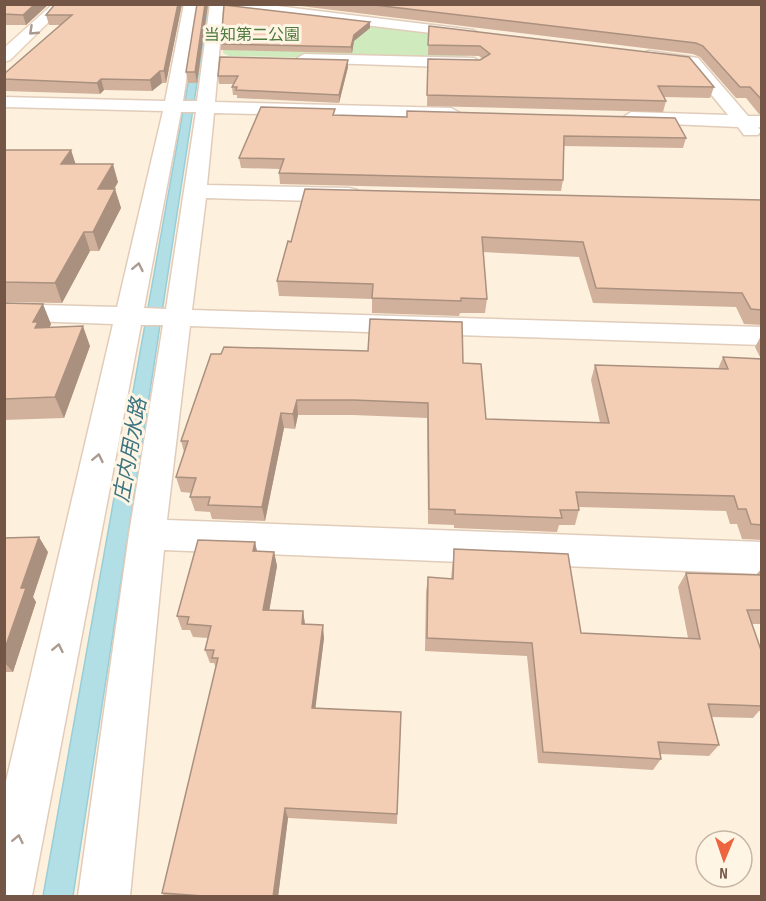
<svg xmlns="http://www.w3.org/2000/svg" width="766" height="901" font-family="'Sofia Sans Condensed','Noto Sans JP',sans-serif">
<rect width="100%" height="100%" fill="#fdf1de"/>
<!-- green -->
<path fill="#cfeabd" d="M236 9 460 37 464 39 466 58 463 60 229 56 223 53 227 12Z"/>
<!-- water -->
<path fill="#b2dfe6" stroke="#98ced8" stroke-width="1.5" d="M202 5H209L202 50 73 896H43Z"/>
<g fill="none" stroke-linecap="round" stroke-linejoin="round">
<!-- street casing -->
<g stroke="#e1ccba" stroke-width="3">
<path id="street" d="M184 4H198L183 101H197L210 4H261L473 30 480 34 473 38 223 8 215 102 451 108 460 113 451 118 214 113 207 185 349 188 357 190 360 195 357 200 349 202 206 198 192 310 762 327V345L190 326 167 520 762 542V574L164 550 130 896H78L129 534 163 325H141L32 896H4V790L113 324 4 320V304L117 307 163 111 4 107V97L165 101ZM181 112H196L166 309 144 308Z
M649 51 698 58 748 116H762V128L758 127 761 131 758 135H744L738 127 624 122 622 118 631 112 728 115 687 65 643 59 641 56 643 53Z
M304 54 474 58 482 63 474 68 298 62 296 59Z"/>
</g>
<!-- secondary casing -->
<g stroke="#e8cfba" stroke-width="3">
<path id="secondary" d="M53 4H67L10 60 4 62V48Z"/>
</g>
<!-- street -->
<use href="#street" fill="#fff" fill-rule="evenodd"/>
<!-- secondary -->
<use href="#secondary" fill="#fff" fill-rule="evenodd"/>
</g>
<!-- wall -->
<path fill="#d1b19c" d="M4 4H49L26 25H4Z
M55 4H182L166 83H162L152 91 104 90 100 94 4 91V74L61 25H49L46 15Z
M197 4H208L197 83H188L186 72Z
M284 4H762V114H759L746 98H736L700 57 693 54Z
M429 26 714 87 710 98 664 97 666 101 663 112 427 106 428 59 480 60 483 59 479 56 428 55Z
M370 28 354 41 352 53 221 50V44Z
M348 60V67L339 103 237 98V95H233L232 87 234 84H219L218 76Z
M335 115 686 138 683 148 563 146V180L561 191 280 184 279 173 280 169 241 168 239 158Z
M4 150H71L75 164 118 182 114 189H115L121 208 99 251H90L62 303 4 302Z
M762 200V325L744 324 736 307 593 303 579 257 483 252 487 299 485 313H460L459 316 372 313V299L279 296 277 281 288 241Z
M4 303 51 324 50 327 90 346 64 418 4 420Z
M762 334V540L742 539 737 524H730L726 511 579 507V510L575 525H559L557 532 454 528V525L428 524 427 418 353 415H298L295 429 284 428 265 521 212 519 210 512 195 511 190 497 192 493 181 492 176 477 184 452 181 441 211 354 463 363 486 419 600 423 591 380 595 365 718 369 723 357 761 359 755 347Z
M4 538 48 552 33 597 36 602 13 672H4Z
M255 542 257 552H274L277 566 269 610 303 611 305 624 324 638 315 708 401 712 397 824 288 818 278 897H165L162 893 216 668 214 663H210L205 650 208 638 193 637 190 630H182L177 616Z
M454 549 581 633 688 638 678 587 686 573 756 575 762 568V624H752L762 653V711H759L753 718 712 717 719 745 709 756 660 754 661 759 653 770 538 763 527 656 425 651 426 592 428 577 451 579Z"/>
<!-- shaded-wall -->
<path fill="#aa907f" d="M35 4H49L26 25 23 15Z
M178 4H182L166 83 164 71Z
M205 4H208L197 83 195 72Z
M370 22V28L354 41 352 53 351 47 354 35Z
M348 60V67L339 103V95Z
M160 71 162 83 152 91 150 80Z
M101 79 104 90 100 94 97 83Z
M71 150 77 168 61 164Z
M113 164 118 182 104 208 98 189Z
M115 189 121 208 99 251 93 232Z
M84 232 90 251 62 303 55 283Z
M43 304 51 324 45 336 44 348 33 322Z
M83 326 90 346 64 418 55 397Z
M297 400 298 415 295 429 293 414Z
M281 413 284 428 265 521 262 507Z
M39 537 48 552 33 597 36 602 13 672 4 662V651L21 588Z
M255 542 258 556 253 551Z
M274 552 277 566 267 624 263 610Z
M303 611 305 625 302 624Z
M323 625 324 638 314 720 312 708Z
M285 808 288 818 278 897H273Z"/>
<!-- building -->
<path fill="#f3ceb5" stroke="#aa907f" stroke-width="1.5" d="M4 4H35L23 15 4 14Z
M55 4H178L164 71H160L150 80 101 79 97 83 4 79V74L72 15H46Z
M197 4H205L195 72H186Z
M366 4H762V100L750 87H740L703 46 696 43Z
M224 5 370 22 354 35 351 47 221 44Z
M429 26 689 57 714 87 658 86 666 101 427 95 428 59 480 60 490 54 480 46 428 45Z
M220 57 348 60 339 95 236 90 237 87H232L238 76H218Z
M261 107 335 109 333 115 407 117V111L675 118 686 138 564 136 563 180 279 173 284 159 239 158Z
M4 150H71L61 164H113L98 189H115L93 232H84L55 283 4 282Z
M305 189 762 200V310L751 309 742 293 596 288 583 242 482 237 487 299 461 298V301L372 298 373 284 277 281 288 241 291 242Z
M4 303 43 304 33 322H38L35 328 83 326 55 397 4 399Z
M370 319 462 322 463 363 481 364 486 419 609 423 595 365 728 369 723 357 762 359V525L751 524 746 509H738L734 496 576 492 579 510H560L562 518 455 514V510L429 509 428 403 353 400H297L293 414 281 413 262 507 208 505 210 497H190L196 478 176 477 188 441H181L211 354H221L224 347 368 351Z
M39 537 21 588H26L4 651V538Z
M198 540 255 542 253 551 274 552 263 610 303 611 302 624 323 625 312 708 401 712 397 814 285 808 273 897H217L162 893 218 658H212L214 650H205L211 626 187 624 189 617 177 616Z
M454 549 568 554 581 633 700 639 686 573 762 575V610H747L762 653V706L708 704 719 745 658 742 661 759 543 752 532 643 427 638 428 577 453 579Z"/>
<!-- one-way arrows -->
<defs><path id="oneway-chevron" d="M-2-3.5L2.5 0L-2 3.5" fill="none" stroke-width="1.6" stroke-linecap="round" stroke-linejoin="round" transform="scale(1.5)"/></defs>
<g stroke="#ab9a90">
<use href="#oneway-chevron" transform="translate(33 31) rotate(137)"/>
<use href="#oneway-chevron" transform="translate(138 267) rotate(-78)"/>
<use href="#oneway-chevron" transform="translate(98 458) rotate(-78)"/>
<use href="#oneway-chevron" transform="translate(58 648) rotate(-78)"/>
<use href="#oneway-chevron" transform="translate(18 839) rotate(-78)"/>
</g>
<g text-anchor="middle" stroke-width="6" stroke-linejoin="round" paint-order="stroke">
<!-- far-park labels -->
<g font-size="16" fill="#4f793d" stroke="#fff5e5">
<text x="252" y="40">当知第二公園</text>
</g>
<!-- water labels -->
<g font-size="21" font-style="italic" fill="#3c7581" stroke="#fff5e5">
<text transform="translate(130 450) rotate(-80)" y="7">庄内用水路</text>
</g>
</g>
<!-- border -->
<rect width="766" height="901" fill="none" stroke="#735646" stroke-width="12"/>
<!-- north arrow -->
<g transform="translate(724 859) rotate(182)"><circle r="28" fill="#fff5e5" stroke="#c7b5a5" stroke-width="1.5"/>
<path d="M0-4.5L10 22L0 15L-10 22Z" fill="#ec653e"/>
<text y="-9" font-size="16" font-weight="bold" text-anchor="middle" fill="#735646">N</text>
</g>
</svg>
